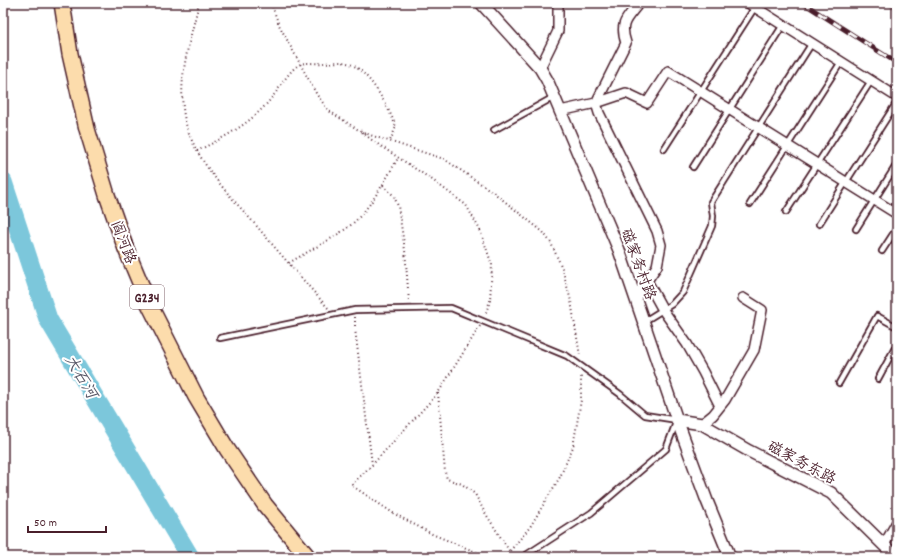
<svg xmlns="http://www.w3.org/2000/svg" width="900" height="560" font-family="Dekko,'LXGW WenKai TC',sans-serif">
<rect width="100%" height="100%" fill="#fff"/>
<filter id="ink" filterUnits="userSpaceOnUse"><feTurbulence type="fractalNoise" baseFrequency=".025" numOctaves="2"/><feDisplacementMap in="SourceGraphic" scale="8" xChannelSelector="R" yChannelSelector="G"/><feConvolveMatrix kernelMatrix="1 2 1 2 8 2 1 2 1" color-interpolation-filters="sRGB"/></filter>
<g filter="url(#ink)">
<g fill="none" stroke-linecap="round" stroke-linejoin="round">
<!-- river -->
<path stroke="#7bc7db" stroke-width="19" d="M3 182 48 319 190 557"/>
<!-- service casing -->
<g stroke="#4a1f2b" stroke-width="8">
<path id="service" d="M494 130 554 97
M664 149 755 7
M693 167 783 25
M750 204 841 62
M786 212 871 81
M819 224 897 102
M856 229 897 164
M882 251 897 228
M643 322 672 304 683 292 712 226 713 216 711 202 812 43
M220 338 355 310 451 308 567 356 620 394 645 415 677 420 666 449 591 513 523 557
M878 379 897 344
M839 383 877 316 897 327"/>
</g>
<!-- minor casing -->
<g stroke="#4a1f2b" stroke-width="12">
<path id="minor" d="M748 3 897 97
M540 68 558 31V3
M560 111 596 103 626 93 647 103 668 71 897 214
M647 281 663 310 687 344 703 372 720 406
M635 298 657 266 661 245 657 231 599 113 596 103 626 43C619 22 627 19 639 3
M702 424 713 415 725 400 754 350 762 310 743 298
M884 545 897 522"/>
</g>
<!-- tertiary casing -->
<g stroke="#4a1f2b" stroke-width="14">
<path id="tertiary" d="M481 3 540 68 547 80 619 250 677 420 707 501 730 557
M677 420 702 424 749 451 831 493 896 557"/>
</g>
<!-- trunk casing -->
<g stroke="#4a1f2b" stroke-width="18">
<path id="trunk" d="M62 3 70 54 87 129 107 195 126 249 149 304 196 397 227 449 265 505 308 557"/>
</g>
<!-- path -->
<path stroke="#4a1f2b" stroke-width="2" stroke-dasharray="1 3" stroke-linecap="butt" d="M199 3C191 37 179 72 183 108 187 155 231 196 260 230 282 256 305 282 328 308
M271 3 279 25 317 95 329 111 357 129 370 135 444 159 493 192 543 232 551 243 562 268 571 301 580 356
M362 132 373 141 431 179 466 205 480 230 492 265 490 301 485 315
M197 151C225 137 254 122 273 96 280 88 290 68 301 64 307 62 316 64 323 63 330 63 340 61 347 63 368 68 389 108 396 127L390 141
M383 185 394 196 398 206 405 250 409 302
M289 263C308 251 329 241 347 228 368 213 386 179 398 158
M355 317V329L372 464
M480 326 438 393 372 465 351 485 393 513 432 534 488 557
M438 393 445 472 447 479 462 484 475 494 484 511 510 552
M505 557 530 527 560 477 573 447 581 400V375"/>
<!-- service -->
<use href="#service" stroke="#fff" stroke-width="4.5"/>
<!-- minor -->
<use href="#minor" stroke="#fff" stroke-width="9"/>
<!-- tertiary -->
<use href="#tertiary" stroke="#fff" stroke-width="11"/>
<!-- trunk -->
<use href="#trunk" stroke="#fcdcac" stroke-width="15"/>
<!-- rail casing -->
<g stroke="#4a1f2b" stroke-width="4.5">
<path id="rail" d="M803 3 897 63
M889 3 897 8"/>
</g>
<!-- rail -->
<use href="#rail" stroke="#fff" stroke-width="3" stroke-dasharray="9" stroke-linecap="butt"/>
</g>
</g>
<g text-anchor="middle" stroke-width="4" stroke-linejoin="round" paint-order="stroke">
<!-- shield labels -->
<rect fill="#fff" stroke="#80626b" stroke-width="1" x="130" y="285" width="34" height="24" rx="3"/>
<g font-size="14" font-weight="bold" fill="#4a1f2b">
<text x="147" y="302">G234</text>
</g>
<!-- street labels -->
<g font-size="15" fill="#4a1f2b" stroke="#fff">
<text transform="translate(124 242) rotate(69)" y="5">阎河路</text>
<text transform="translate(639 264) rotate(70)" y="5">磁家务村路</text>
<text transform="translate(802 462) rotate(28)" y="5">磁家务东路</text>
</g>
<!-- water labels -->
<g font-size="16" font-style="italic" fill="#5b5a69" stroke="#fff">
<text transform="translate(82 376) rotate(59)" y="6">大石河</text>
</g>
</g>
<!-- margin -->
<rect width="900" height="560" fill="none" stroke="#fff" stroke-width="16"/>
<rect x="8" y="8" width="884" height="544" fill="none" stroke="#4a1f2b" stroke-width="1.5" filter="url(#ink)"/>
<!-- scale -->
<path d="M28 526v6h78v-6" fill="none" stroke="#4a1f2b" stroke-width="2"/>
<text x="34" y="526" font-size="12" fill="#4a1f2b" stroke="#ffffff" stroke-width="3" paint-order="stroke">50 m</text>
</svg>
